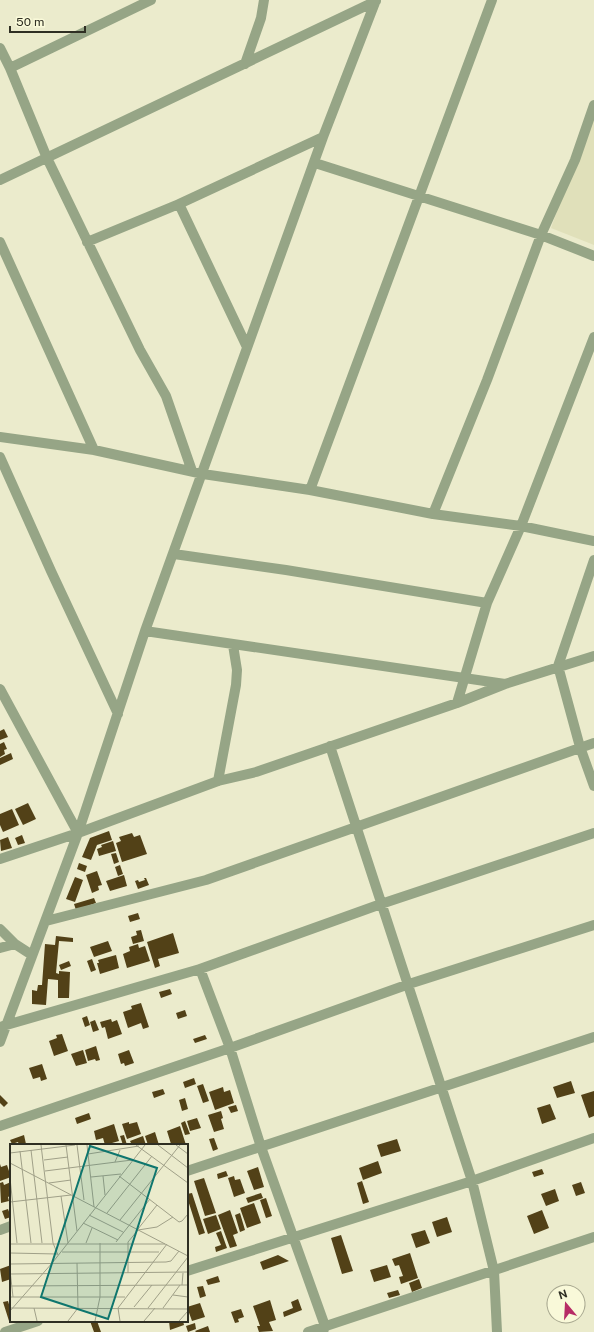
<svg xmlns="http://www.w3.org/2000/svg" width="594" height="1332" font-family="'Public Sans',sans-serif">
<rect width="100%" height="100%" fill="#ebebcc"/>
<!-- built -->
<path fill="#e0e0ba" d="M594 109V245L551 228Z"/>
<!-- building -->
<path fill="#524117" d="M4 729 8 737 0 740V731Z
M4 742 7 749 4 750 5 754 0 757V744Z
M11 753 13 759 0 765V758Z
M28 803 36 819 23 825 15 809Z
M12 809 19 825 3 832 0 825V814Z
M109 831 112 840 97 845 91 860 82 857 90 838Z
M132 833 134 837 140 835 147 854 122 862 116 843 121 841 119 837Z
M22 835 25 843 18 845 15 838Z
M8 837 12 848 1 851 0 840Z
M113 841 116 851 99 856 97 849 102 847 101 845Z
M116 853 119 862 114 864 111 854Z
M79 863 87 866 85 872 77 869Z
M120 865 123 874 118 876 115 867Z
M97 871 102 885 98 886 99 890 92 893 86 875Z
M124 875 127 886 110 891 106 881Z
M75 877 83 880 75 902 66 899Z
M144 878H146L149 885 138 889 135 881 138 880 139 882 145 880Z
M94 898 96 903 76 910 74 904Z
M138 913 140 919 130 922 128 916Z
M141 930 144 941 133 944 131 937 137 935 136 931Z
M173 933 179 953 158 959 160 966 155 968 147 942Z
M56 936 73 938V942L59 941 56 973 59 974V971L70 972 69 998H58V980L48 979 46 1005 32 1004V990L37 991 38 985H42L45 944 55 945Z
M108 941 112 951 94 957 90 947Z
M138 944 139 948 145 946 150 961 127 968 123 954 130 951 129 947Z
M116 955 119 968 100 974 97 963H99L98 960Z
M92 959 96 970 91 972 87 961Z
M69 961 71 966 61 970 59 965Z
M170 989 172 994 161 998 159 992Z
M141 1003 149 1027 143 1029 141 1023 128 1028 123 1012 132 1009 131 1006Z
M185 1010 187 1016 178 1019 176 1013Z
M87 1016 90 1025 85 1027 82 1018Z
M111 1019 112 1022 117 1020 122 1034 108 1039 105 1027 102 1028 100 1022Z
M95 1020 99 1030 93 1032 90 1022Z
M62 1034 68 1051 54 1056 49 1041 57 1038 56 1035Z
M205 1035 207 1039 195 1043 193 1039Z
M96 1046 100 1060 96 1061 95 1059 88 1061 85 1050Z
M83 1050 87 1063 76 1066 71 1054Z
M129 1050 134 1063 125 1066 124 1063 121 1064 118 1054Z
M42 1064 47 1079 41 1081 40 1077 33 1079 29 1068Z
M194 1078 196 1084 185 1088 183 1082Z
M571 1081 575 1093 557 1098 553 1087Z
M203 1084 209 1101 203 1103 197 1086Z
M223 1087 224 1092 230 1090 234 1103 215 1110 209 1092Z
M163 1089 165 1094 154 1098 152 1092Z
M594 1091V1116L589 1118 581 1095Z
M0 1095 8 1103 4 1107 0 1103Z
M185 1098 188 1109 182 1111 179 1100Z
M550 1104 556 1119 542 1124 537 1108Z
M236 1105 238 1111 231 1113 228 1107Z
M221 1111 223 1118 221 1119 224 1129 214 1132 208 1115Z
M89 1113 91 1119 77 1124 75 1118Z
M197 1118 201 1128 190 1131 187 1121Z
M185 1121 190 1134 185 1135 181 1123Z
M129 1122V1124L137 1122 141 1134 127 1139 122 1124Z
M114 1124 119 1141 105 1145 103 1138 96 1140 94 1131Z
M180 1126 186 1145H168L171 1144 167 1131Z
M155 1132 159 1145H148L145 1136Z
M24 1135 26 1144 19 1145 18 1142 12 1144 10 1140Z
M124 1135 127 1145H123L120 1136Z
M143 1136 146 1145H132L130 1141Z
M214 1138 218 1149 213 1151 209 1139Z
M397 1139 401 1151 381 1157 377 1145Z
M378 1161 382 1173 363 1180 359 1168Z
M0 1164 1 1167 7 1165 9 1171 11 1170V1177L0 1181Z
M258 1167 264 1187 254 1190 247 1171Z
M542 1169 544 1174 534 1177 532 1172Z
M226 1171 228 1176 218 1179 217 1174Z
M234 1176 235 1180 240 1179 245 1193 234 1197 228 1178Z
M204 1178 216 1213 205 1216 194 1181Z
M362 1181 369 1202 363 1204 357 1183Z
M3 1182 4 1185 11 1182V1199L10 1196 8 1197 9 1201 1 1203 0 1183Z
M581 1182 585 1193 576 1196 572 1185Z
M555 1189 559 1201 546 1206 541 1194Z
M192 1193 205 1233 199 1235 187 1197V1194Z
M261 1193 263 1198 248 1203 246 1198Z
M266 1198 272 1216 266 1218 260 1200Z
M254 1203 261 1223 247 1228 240 1208Z
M8 1209 11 1217 5 1219 2 1211Z
M230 1210 238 1233 233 1235 237 1246 230 1248 218 1215Z
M542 1210 549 1228 534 1234 527 1216Z
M240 1213 245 1230 240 1232 235 1215Z
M216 1215 221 1229 208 1234 203 1219Z
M447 1217 452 1232 437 1237 432 1222Z
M425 1230 430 1243 416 1248 411 1234Z
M221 1231 227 1248 216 1252 215 1247 221 1245 216 1233Z
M341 1235 353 1271 342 1274 331 1238Z
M410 1253 418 1278 401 1284 399 1277 403 1276 399 1265 395 1266 392 1259Z
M278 1255 289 1261 263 1270 260 1262Z
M11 1265V1279L2 1282 0 1269Z
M387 1265 391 1277 374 1282 370 1270Z
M218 1276 220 1282 208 1285 206 1280Z
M419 1279 422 1288 412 1292 409 1283Z
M203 1286 206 1296 200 1298 197 1287Z
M398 1290 400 1295 389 1298 387 1293Z
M298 1299 302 1310 284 1317 283 1312 293 1308 291 1302Z
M270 1300 276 1320 269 1322 273 1331 259 1332 257 1326H260L253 1306Z
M8 1301 11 1311V1321H9L3 1302Z
M200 1303 205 1317 192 1321 187 1307Z
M241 1309 244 1317 238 1319 239 1322 235 1323 231 1312Z
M90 1321H97L101 1332H94Z
M169 1321H183L184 1325 170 1330Z
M195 1323 196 1329 188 1332 186 1326Z
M208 1326 210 1332H196L195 1331Z"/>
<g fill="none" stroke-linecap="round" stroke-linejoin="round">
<!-- minor -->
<path stroke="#96a586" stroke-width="10" d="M0 48 10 68 47 158 140 350 166 396 192 471
M245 64 261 18 264 0
M10 68 151 0
M315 163 541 235 594 256
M0 180 376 1
M179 204 247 347
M0 242 94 450
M87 242 179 204 323 137
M0 437 94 450 203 474 310 490 433 514 521 526 594 541
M0 457 51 571 118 714
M310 490 492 0
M433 514 487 380 541 235 575 160 594 105
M174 554 286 570 487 603
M594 560 558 666 580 747 594 786
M145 631 505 684
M0 689 78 833
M457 703 487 603 521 526 594 337
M330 746 472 1181 494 1271 497 1332
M218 781 236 685 237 670 233 645
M0 859 78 833 218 781 256 772 457 703 505 684 594 656
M46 921 206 880 594 743
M0 929 15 944 32 955
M0 948 15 944
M200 969 230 1048 261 1147 325 1326 323 1332
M3 1026 200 969 381 904 594 833
M0 1042 78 833 145 631 323 137 376 0
M0 1126 230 1048 409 984 594 925
M187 1171 594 1037
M0 1230 11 1226
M187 1271 472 1181 594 1138
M5 1332 38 1321
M308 1332 594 1237"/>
</g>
<!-- overview -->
<g transform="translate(10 1144)">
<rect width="178" height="178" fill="#ebebcc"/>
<path fill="none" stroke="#a0a088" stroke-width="1" d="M31 1 43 99 48 111M56 1 67 87M67 1 74 56M77 1 84 63M126 1 178 39M148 1 178 24M166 1 178 10M21 6 32 99M10 7 21 99M0 9 65 1M78 10 129 2M34 16 58 13M105 18 110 6M0 19 178 112M35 27 122 16M93 32 95 51M109 32 169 78 172 77 178 70M81 33 111 30M0 34 7 99M39 39 61 36M51 52 58 99M0 58 61 51M97 69 142 12M79 71 113 88M110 76 170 1M73 79 108 96M128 85 147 61M106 98 140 55M76 99 82 84M0 100H155M52 108H149M0 109 47 110M0 120 156 118 161 117 169 107M0 126 3 153M118 129V98L128 86 147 83 163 73M0 130 178 128M172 141 173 129M0 142 178 141M163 151 178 153M0 153H115M124 163 142 141M0 164 178 165M24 164 27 177M108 164 157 100M108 164 110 177M138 164 178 113M153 164 170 141M0 167 43 118 135 1M58 177 68 164 67 119M85 177 90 153V99M134 177 145 164M169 177 178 167"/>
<path fill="#0f766e" fill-opacity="0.15" stroke="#0f766e" stroke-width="2" d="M80 2 147 24 98 175 31 153Z"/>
<rect width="178" height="178" fill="none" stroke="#2f2f23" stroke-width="2"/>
</g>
<!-- north arrow -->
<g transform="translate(566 1304) rotate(342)"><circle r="19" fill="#f9f9d9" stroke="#a8a890"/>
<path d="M0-3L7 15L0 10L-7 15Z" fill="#b72c65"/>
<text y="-6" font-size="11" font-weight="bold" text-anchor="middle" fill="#2f2f23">N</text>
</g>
<!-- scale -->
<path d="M10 26v6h75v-6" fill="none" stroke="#2f2f23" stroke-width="2"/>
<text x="16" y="26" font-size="12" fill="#2f2f23" stroke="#f9f9d9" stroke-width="3" paint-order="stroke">50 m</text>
</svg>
